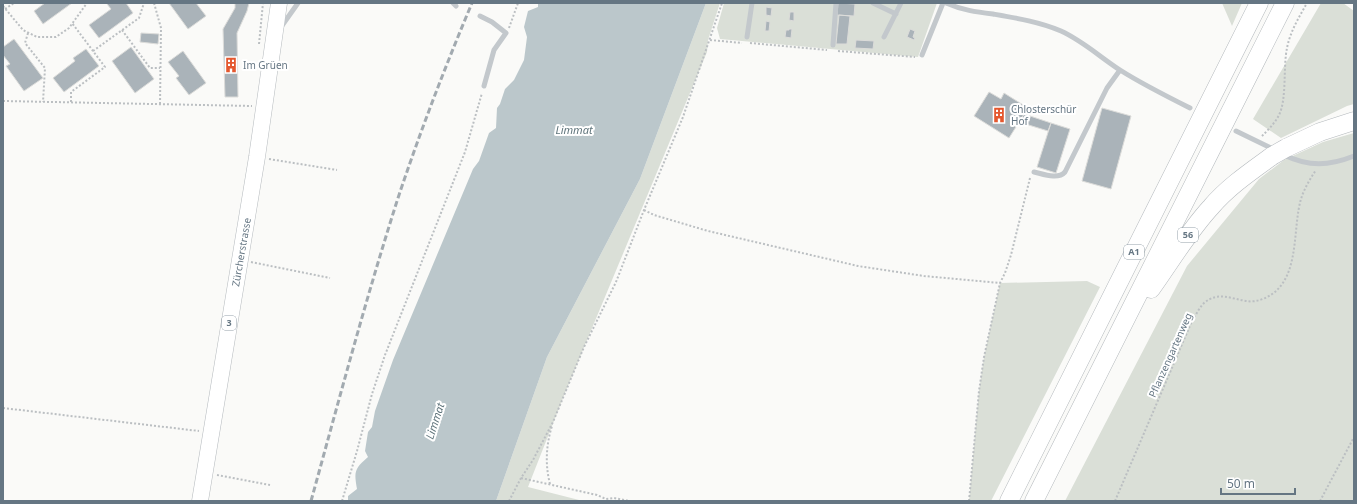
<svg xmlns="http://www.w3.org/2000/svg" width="1357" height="504" font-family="'Noto Sans',sans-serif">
<rect width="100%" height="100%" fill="#fafaf8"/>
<!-- green -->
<path fill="#dadfd7" d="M706 3H720L708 40 707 52 565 393 528 487 583 501H496L547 357 640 179Z
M724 3H937L918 57 720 39 717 28Z
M1222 3H1242L1232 26Z
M1321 3H1343L1354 11V104L1347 106 1281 138 1253 119Z
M1354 133V501H1065L1187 266 1259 179 1284 160 1323 142Z
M1087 281 1100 287 991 501H969L979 391 984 357 1000 283Z"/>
<!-- water -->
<path fill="#bbc7cb" d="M538 3H706L640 179 547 357 496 501H348V496L357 489C354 472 354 469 368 457L365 451 368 432 372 427 375 411 393 360 473 169 479 161 489 133 496 128 497 108 500 104 505 89 514 80 524 60 527 37 524 27 528 11 538 7Z"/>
<!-- building -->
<path fill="#aab3b9" stroke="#dcdcda" d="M45 3H72L43 24 34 11Z
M109 3H126L133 13 99 38 89 25 111 9 107 4Z
M169 3H196L206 16 188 29Z
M235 3H249L247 11 237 33 238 97H225L223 29 235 8Z
M838 3 855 4 854 16 837 15Z
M766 7 772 8 771 16 766 15Z
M790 12H794V21L789 20Z
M839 15 850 16 847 44H836Z
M766 21 770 22 769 31H765Z
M789 29H792L791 38 785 37 786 30H789Z
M910 29 915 31 913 37 915 38 914 40 907 37Z
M141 33 159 34 158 44 140 42Z
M14 39 43 78 24 91 6 66 10 64 3 55V47Z
M856 40 874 41 873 49 855 48Z
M131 47 154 79 135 93 112 61Z
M86 49 99 66 64 92 53 78 75 61 73 58Z
M183 51 206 83 189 95 176 78 179 76 168 62Z
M989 92 1001 99 1004 93 1028 108 1009 138 974 116Z
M1102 108 1131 116 1111 189 1082 181Z
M1024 114 1051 123 1048 131 1019 122Z
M1051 123 1070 129 1056 173 1037 167Z"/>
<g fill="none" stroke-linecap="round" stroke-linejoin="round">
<!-- primary casing -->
<g stroke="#b5babe" stroke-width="17">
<path id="primary" d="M200 501 257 157 279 3"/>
</g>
<!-- motorway casing -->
<g stroke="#b4b9bd" stroke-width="19">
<path id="motorway" d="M1286 148 1320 132 1354 121
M1151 289C1171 261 1188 232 1211 207 1228 187 1250 172 1272 156
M1009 501 1259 3
M1034 501 1285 3"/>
</g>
<!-- path -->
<path stroke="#bbbfc2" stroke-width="2" stroke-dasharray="2 2" stroke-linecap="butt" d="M154 3 161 28 160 105
M3 6 23 30 37 37H56L69 28 87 3
M5 9 14 3
M509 28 518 3
M122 30 150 68H160
M28 33 25 43 45 68 43 102
M710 40 742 43
M750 43 827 50
M259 44 263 3
M93 51 139 18 144 3
M838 51 915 57
M3 101 252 106
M71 102V92L105 67 72 23
M1262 136C1268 130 1275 123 1279 115 1287 99 1283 67 1287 48 1290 32 1299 17 1307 3
M269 159 337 170
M644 210 654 215 708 231 858 266 924 276 1000 283
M251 262 330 278
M3 408 199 431
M217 475 270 485
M521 478 597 495 606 499 614 498 630 501
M550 484C545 465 546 445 552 426
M342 501 357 451 372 394 385 355 465 152 482 93
M509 501 521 478 533 460 553 422 584 347 616 282 644 210 683 117 722 3
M969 501 979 391 984 357 1000 283 1005 273 1011 255 1030 178
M1115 501 1192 321C1196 315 1199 308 1204 303 1218 291 1231 299 1247 301 1257 303 1270 297 1277 290 1299 269 1293 226 1301 199 1304 189 1310 179 1316 170
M1320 501 1354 437"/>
<!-- service -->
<path stroke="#c3c8cc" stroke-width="5" d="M453 3 456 6
M873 3 896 14
M946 3C962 10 976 12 993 14 1016 18 1040 22 1061 31 1083 41 1100 57 1120 70 1142 84 1166 96 1190 108
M480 16 492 22 506 33 494 50 484 86
M281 27 298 3
M747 37 752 3
M884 37 901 3
M833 45 836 3
M922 55 943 3
M1236 131 1275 150
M1284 155C1309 167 1329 166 1354 156
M1034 172C1043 174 1058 180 1065 172L1107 88 1120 70"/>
<!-- primary -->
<use href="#primary" stroke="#fff" stroke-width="16"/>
<!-- motorway -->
<use href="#motorway" stroke="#fff" stroke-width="18"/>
<!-- rail -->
<path stroke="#a2aab0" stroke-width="3" stroke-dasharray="6 3" stroke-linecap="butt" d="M311 501C339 400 366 298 398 198 420 132 445 67 472 3"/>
<!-- motorway-bridge casing -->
<g stroke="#b4b9bd" stroke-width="19" stroke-linecap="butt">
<path id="motorway-bridge" d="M1272 156 1286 148"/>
</g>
<!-- motorway-bridge -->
<use href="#motorway-bridge" stroke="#fff" stroke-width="18"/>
</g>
<!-- icons -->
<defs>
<g id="building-bare" transform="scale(1.2)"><path d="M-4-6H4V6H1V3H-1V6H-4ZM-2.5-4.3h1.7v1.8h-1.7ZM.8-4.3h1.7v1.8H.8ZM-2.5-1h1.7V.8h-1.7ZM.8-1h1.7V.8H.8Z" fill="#e4572e" stroke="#fff" stroke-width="2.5" paint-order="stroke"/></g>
</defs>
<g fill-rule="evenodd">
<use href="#building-bare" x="231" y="65"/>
<use href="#building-bare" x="999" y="115"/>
</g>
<g text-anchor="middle" stroke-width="4" stroke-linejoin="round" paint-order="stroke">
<!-- shield labels -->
<g fill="#fff" stroke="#939fa8" stroke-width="1">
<rect x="1178" y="228" width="20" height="14" rx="3"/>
<rect x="1124" y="245" width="20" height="14" rx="3"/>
<rect x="222" y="316" width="14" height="14" rx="3"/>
</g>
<g font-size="9" font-weight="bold" fill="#657683">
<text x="1188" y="238">56</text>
<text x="1134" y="255">A1</text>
<text x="229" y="326">3</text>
</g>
<!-- poi labels -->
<g font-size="10" fill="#657683" stroke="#fff" text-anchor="start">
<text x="243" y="69">Im Grüen</text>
<text x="1011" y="113">Chlosterschür<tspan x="1011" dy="12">Hof</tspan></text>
</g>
<!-- street labels -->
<g font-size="10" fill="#657683" stroke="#fff">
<text transform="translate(241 252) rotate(-80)" y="4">Zürcherstrasse</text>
<text transform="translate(1170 355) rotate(-66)" y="4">Pflanzengartenweg</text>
</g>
<!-- water labels -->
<g font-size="11" font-style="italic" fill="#60757c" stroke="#fff">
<text x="574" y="134">Limmat</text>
<text transform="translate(435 421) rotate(-72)" y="4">Limmat</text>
</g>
</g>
<!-- border -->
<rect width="1357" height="504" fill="none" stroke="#657683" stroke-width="8"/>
<!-- scale -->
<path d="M1221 488v6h74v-6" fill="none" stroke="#657683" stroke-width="2"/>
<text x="1227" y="488" font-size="12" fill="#657683" stroke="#ffffff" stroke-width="3" paint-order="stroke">50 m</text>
</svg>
